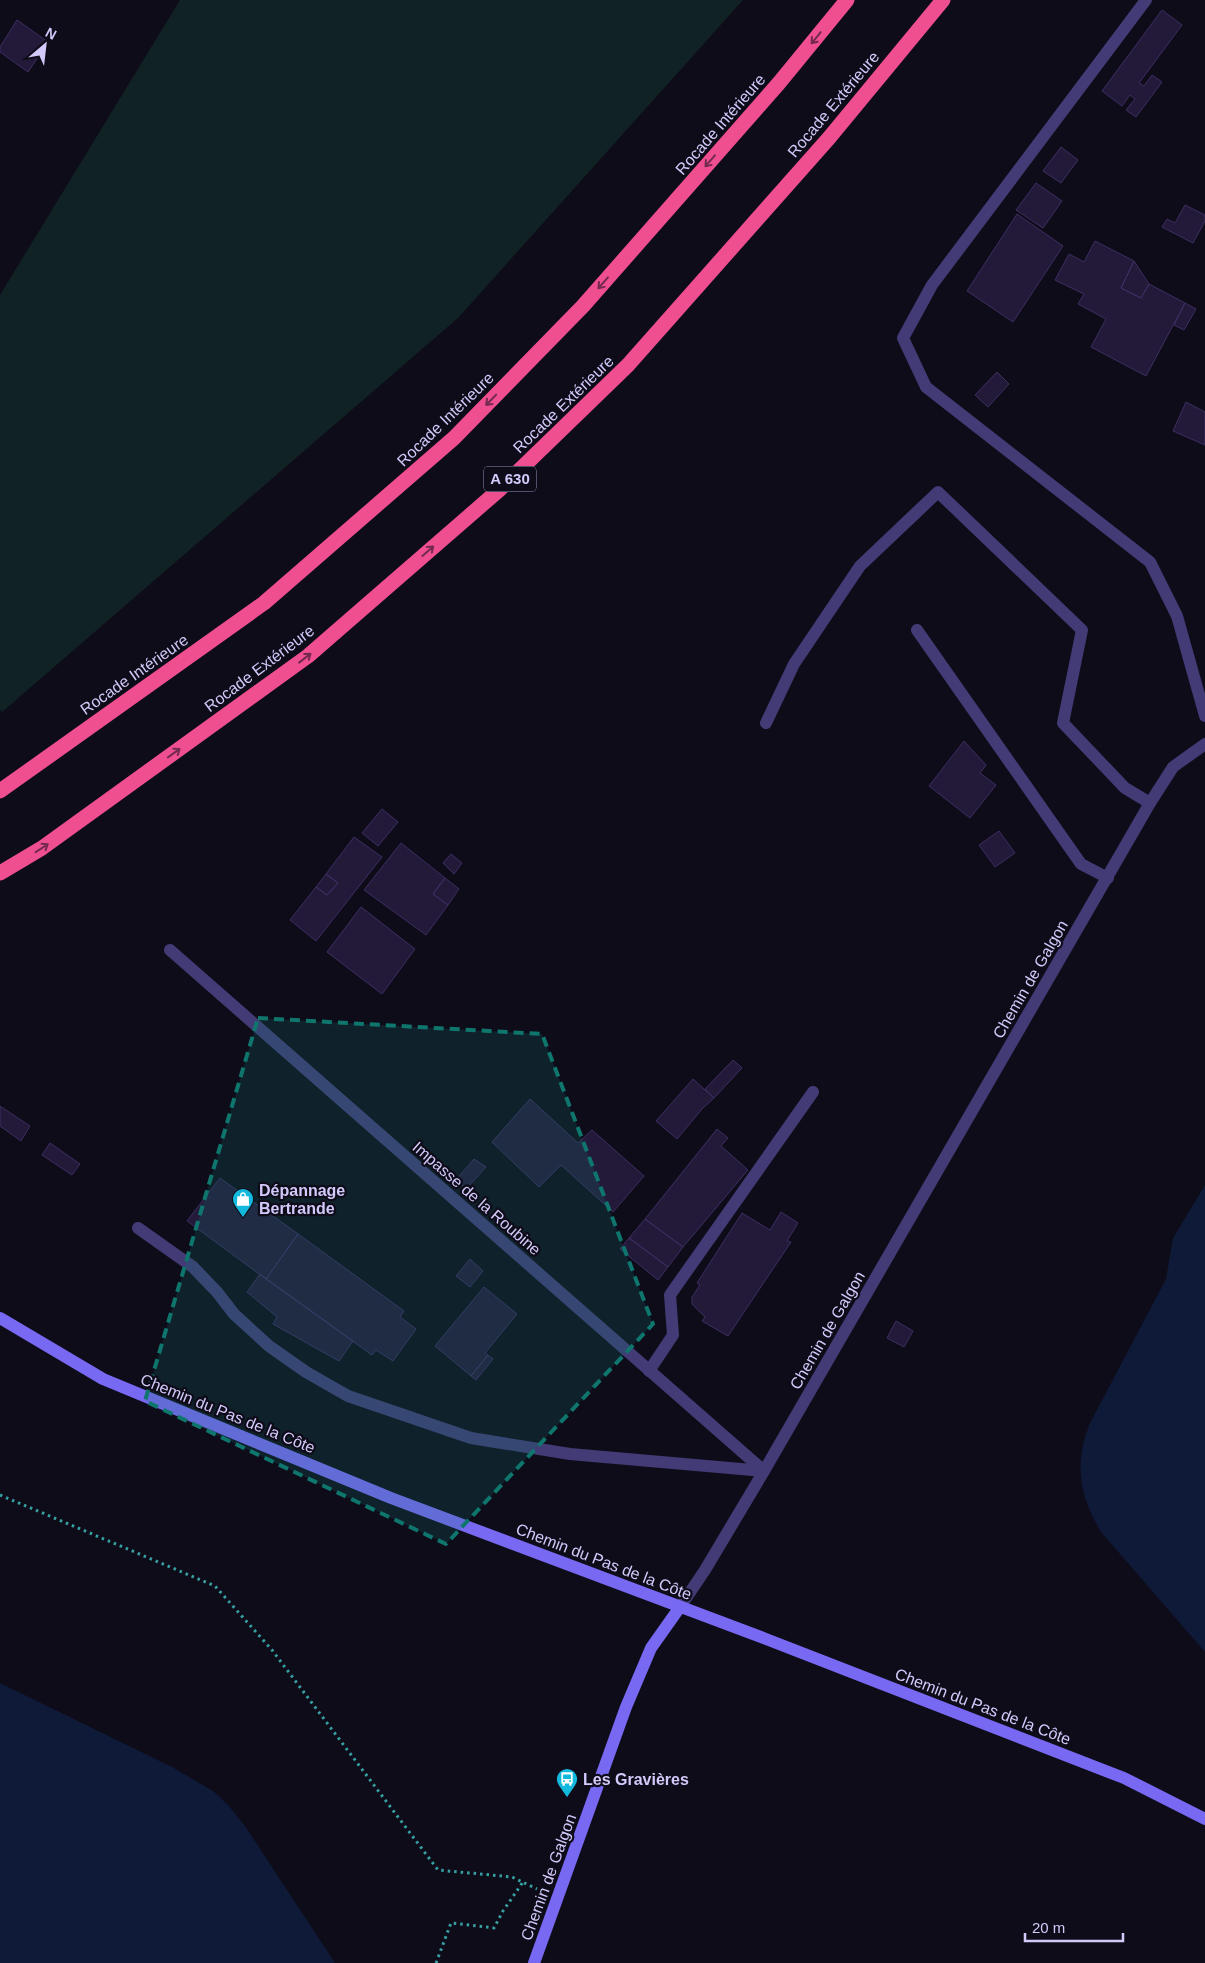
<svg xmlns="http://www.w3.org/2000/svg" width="1205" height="1963" font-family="Helvetica,sans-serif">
<rect width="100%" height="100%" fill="#0f0c1a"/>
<!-- green -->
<path fill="#102223" d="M180 0H743L458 318 2 712 0 710V295Z"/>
<!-- water -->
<path fill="#0e1a37" d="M1205 1185V1652L1101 1532C1079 1496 1074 1463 1090 1423L1166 1279 1173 1238Z
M0 1683 172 1767 213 1791 228 1805 245 1826 335 1963H0Z"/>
<!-- building -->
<path fill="#231a39" stroke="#3d2e63" d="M1162 10 1182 25 1139 83 1144 86 1152 75 1162 82 1136 117 1126 110 1135 99 1130 95 1122 106 1102 91Z
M17 20 48 42 28 72 0 52V47Z
M1061 147 1078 160 1061 183 1043 171Z
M1036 183 1062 201 1043 228 1016 210Z
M1185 205 1205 215V221L1193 243 1162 227 1167 219 1175 223Z
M1017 214 1063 246 1013 322 967 291Z
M1095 241 1134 261 1121 288 1141 298 1149 284 1185 303 1146 376 1091 347 1106 319 1078 304 1084 294 1055 280 1069 254 1084 262Z
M1134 261 1149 284 1141 298 1121 288Z
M1185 303 1196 309 1184 330 1174 325Z
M997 372 1009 384 988 407 975 395Z
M1186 402 1205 412V445L1173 431Z
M964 741 986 765 980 773 996 785 970 818 929 786Z
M382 809 398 822 378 846 362 833Z
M999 831 1015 853 995 867 979 845Z
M354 837 382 857 316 941 290 920 316 887 327 895 338 883 326 874Z
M401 843 445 878 433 894 448 905 426 935 364 890Z
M451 854 462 863 454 874 443 863Z
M326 874 338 883 327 895 316 887Z
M445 878 459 889 448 905 433 894Z
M361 907 415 949 382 994 327 952Z
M733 1060 742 1068 714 1098 705 1089Z
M693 1079 714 1098 702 1109 677 1139 656 1121Z
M530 1099 578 1143 592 1130 644 1176 613 1212 561 1165 539 1187 492 1142Z
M0 1106 30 1126 21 1141 0 1126Z
M717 1129 728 1138 721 1146 748 1170 683 1247 645 1219Z
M50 1143 80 1164 72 1175 42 1155Z
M474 1159 486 1167 466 1189 456 1180Z
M220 1178 298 1234 266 1279 187 1221Z
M781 1212 798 1223 787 1241 791 1242 728 1336 702 1321 705 1317 692 1304V1297L700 1285 697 1283 742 1213 770 1230Z
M645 1219 683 1247 668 1267 629 1238Z
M298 1234 404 1311 400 1317 416 1329 393 1361 376 1350 372 1355 266 1279Z
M629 1238 668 1267 658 1280 620 1249Z
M470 1259 483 1271 470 1287 456 1276Z
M260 1274 353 1341 339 1361 273 1324 277 1317 247 1292Z
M484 1287 517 1314 485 1353 488 1355 471 1376 435 1346Z
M896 1321 913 1331 904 1347 887 1338Z
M488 1355 493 1359 476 1380 471 1376Z"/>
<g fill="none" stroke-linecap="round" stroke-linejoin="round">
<!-- path -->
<path stroke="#36a0a2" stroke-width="3" stroke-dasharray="2.5 4" stroke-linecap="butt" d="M0 1495 215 1586 272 1650 438 1870 512 1877 537 1889
M436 1963 451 1923 494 1928 503 1911 523 1882"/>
<!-- lane -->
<path stroke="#423b75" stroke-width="12" d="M1146 0 932 285 903 338 926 387 1150 562 1177 616 1205 716
M917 630 1081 864 1108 878
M766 723 794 664 860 566 938 492 1082 630 1063 723 1125 788 1150 803
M138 1228 193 1267 217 1292 234 1314 269 1346 306 1372 348 1396 471 1438 570 1454 764 1471
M649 1371 673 1335 670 1295 813 1092"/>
<!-- street -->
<path stroke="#423b75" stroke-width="12" d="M170 950 764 1471
M680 1607 705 1570 764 1471 1150 803 1173 767 1205 744"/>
<!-- secondary -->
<path stroke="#7769f2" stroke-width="12" d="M0 1318 103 1379 391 1498 766 1639 1124 1778 1205 1819
M534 1963 626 1707 651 1648 680 1607"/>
<!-- highway -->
<path stroke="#f04f8f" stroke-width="15" d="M0 791 264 603 454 438 583 306 779 83 847 0
M0 873 42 848 308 656 499 490 628 365 829 138 943 0"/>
</g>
<!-- one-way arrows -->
<defs><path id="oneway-shaft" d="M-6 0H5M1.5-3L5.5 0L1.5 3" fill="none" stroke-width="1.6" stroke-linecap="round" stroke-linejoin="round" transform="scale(1.25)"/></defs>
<g stroke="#742a4f">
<use href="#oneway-shaft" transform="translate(816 38) rotate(129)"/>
<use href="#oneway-shaft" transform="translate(710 161) rotate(131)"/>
<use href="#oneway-shaft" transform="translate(603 283) rotate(131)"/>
<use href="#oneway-shaft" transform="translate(491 400) rotate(134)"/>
<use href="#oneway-shaft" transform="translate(428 551) rotate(-41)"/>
<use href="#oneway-shaft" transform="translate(305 658) rotate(-38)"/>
<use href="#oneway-shaft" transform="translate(174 753) rotate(-36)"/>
<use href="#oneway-shaft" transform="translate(42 848) rotate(-33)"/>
</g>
<!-- marked area -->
<path fill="#0f766e" fill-opacity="0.2" stroke="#0f766e" stroke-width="4" stroke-dasharray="10 6" stroke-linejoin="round" d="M258 1018 542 1034 653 1324 446 1544 145 1401Z"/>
<!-- icons -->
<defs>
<g id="shop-pin" transform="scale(1.125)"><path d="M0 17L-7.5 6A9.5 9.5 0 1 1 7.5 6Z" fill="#13b9dd" stroke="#0f0c1a"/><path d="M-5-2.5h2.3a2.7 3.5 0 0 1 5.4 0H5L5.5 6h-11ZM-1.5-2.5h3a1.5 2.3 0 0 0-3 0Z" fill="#fff"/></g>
<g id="bus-pin" transform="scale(1.125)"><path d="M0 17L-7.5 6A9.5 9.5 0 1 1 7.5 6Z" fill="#13b9dd" stroke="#0f0c1a"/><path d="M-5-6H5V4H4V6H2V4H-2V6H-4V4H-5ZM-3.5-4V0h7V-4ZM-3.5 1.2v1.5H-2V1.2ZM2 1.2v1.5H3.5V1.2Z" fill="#fff"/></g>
</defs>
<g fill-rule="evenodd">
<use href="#shop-pin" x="243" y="1199"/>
<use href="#bus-pin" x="567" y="1779"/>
</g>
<g text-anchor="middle" stroke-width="4.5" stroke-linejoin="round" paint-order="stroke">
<!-- shield labels -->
<rect fill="#0f0c1a" stroke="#9890b7" stroke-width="1" x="484" y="466.5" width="52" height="25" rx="4"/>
<g font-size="15" font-weight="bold" fill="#d3c9fa">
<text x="510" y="484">A 630</text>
</g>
<!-- street labels -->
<g font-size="16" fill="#d3c9fa" stroke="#0f0c1a">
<text transform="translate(833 104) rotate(-50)" y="6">Rocade Extérieure</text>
<text transform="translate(720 124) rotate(-49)" y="6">Rocade Intérieure</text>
<text transform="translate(563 404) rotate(-44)" y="6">Rocade Extérieure</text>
<text transform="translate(445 419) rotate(-44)" y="6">Rocade Intérieure</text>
<text transform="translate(259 668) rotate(-37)" y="6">Rocade Extérieure</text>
<text transform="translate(134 674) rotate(-35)" y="6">Rocade Intérieure</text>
<text transform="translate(1030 979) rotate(-60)" y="6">Chemin de Galgon</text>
<text transform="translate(477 1198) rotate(41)" y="6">Impasse de la Roubine</text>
<text transform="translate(827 1330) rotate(-60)" y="6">Chemin de Galgon</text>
<text transform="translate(228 1413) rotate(22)" y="6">Chemin du Pas de la Côte</text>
<text transform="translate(604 1561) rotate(21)" y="6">Chemin du Pas de la Côte</text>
<text transform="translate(983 1706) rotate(21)" y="6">Chemin du Pas de la Côte</text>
<text transform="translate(548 1877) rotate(-70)" y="6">Chemin de Galgon</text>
</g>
<!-- poi labels -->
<g font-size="16" font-weight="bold" fill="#d3c9fa" stroke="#0f0c1a" text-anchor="start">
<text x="259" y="1196">Dépannage<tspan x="259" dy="18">Bertrande</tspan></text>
<text x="583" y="1785">Les Gravières</text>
</g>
</g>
<!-- north arrow -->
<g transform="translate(45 45) rotate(28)" stroke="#0f0c1a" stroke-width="4" paint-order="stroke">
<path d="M0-4L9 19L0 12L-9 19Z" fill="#d3c9fa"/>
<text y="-8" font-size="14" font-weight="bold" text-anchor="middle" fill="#d3c9fa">N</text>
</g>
<!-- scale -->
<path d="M1025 1933v8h98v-8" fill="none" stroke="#d3c9fa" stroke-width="2.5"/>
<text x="1032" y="1933" font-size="15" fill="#d3c9fa" stroke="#0f0c1a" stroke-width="4" paint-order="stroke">20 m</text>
</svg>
